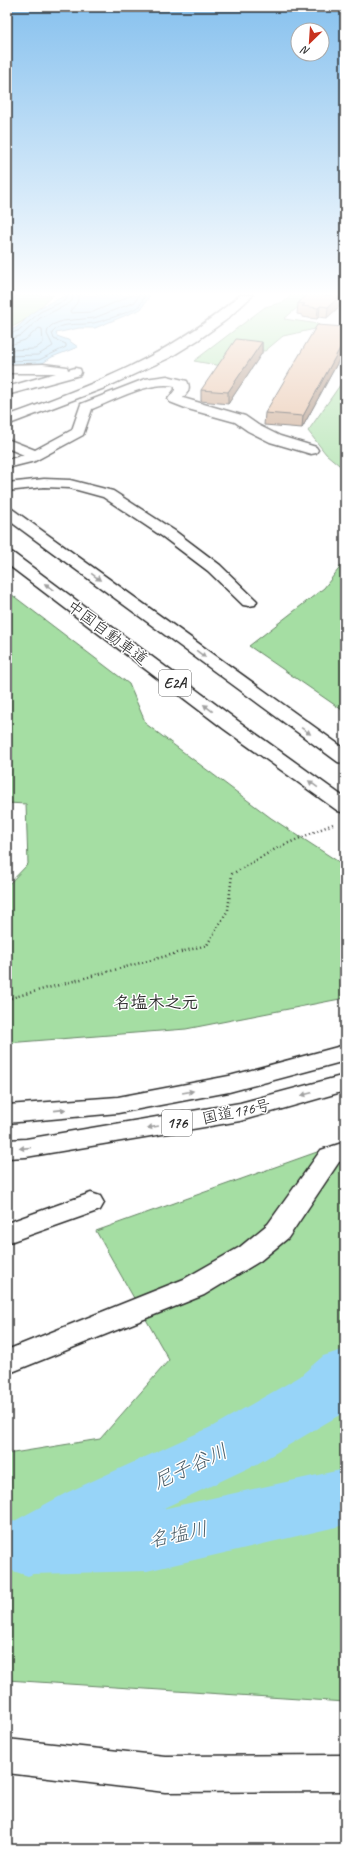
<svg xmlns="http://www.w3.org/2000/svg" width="352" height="1856" font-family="Caveat,'Klee One',sans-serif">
<rect width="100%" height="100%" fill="#fff"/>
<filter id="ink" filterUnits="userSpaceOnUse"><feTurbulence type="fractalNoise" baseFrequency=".025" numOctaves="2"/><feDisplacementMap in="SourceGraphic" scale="8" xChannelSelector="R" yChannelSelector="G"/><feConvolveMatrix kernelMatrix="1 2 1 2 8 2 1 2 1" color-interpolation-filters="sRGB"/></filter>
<g filter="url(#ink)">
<!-- green -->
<path fill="#a5dea3" stroke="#688467" d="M18 295H53C39 308 25 323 7 329V312L13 308V298Z
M291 295H312L284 319 319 324 315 329 283 336 265 351 240 349 222 366 194 361 265 307 284 302Z
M345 378V470L326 454 308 431Z
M345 561V712L249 646 324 588Z
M7 591 129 684 146 724 271 818 345 866V998L186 1029 7 1043V886L28 864 26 804 7 803Z
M345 1142V1702L7 1680V1454L100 1439 169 1360 96 1231Z"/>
<!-- water -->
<path fill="#97d4f8" stroke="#6c90a6" d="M67 295H150L141 309 95 328H79L56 333 57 336 68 340 78 347 52 357 41 364 7 365V331C21 328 24 319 35 311 44 304 57 300 67 295Z"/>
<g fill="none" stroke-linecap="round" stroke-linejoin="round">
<!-- shore -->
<path stroke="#566f7d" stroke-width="1" d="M79 295 77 303 70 311 71 313 93 312 132 295
M7 335 20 330 40 312 66 300 68 295
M7 340 22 335 40 318 68 304 72 301 73 295
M7 346 25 340 39 328 42 329 43 343 35 349 7 350
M7 356 38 355 53 346 47 334 48 329 52 325 62 321 94 318 135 302 139 295
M7 361 39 360 66 347V344L54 339 52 333C61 321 79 326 93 323 100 322 134 311 139 306 142 303 143 298 145 295"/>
<!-- river -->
<path fill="#97d4f8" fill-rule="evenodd" d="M345 1349V1411L343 1413 257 1464 162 1509 345 1469V1525L147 1571 33 1574 28 1576 7 1569V1525L66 1493 213 1426 299 1377 323 1356Z"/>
<!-- minor casing -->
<g stroke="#2b2b2b" stroke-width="3">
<path id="minor" d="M7 295H16L14 297 7 300Z
M43 364 67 367 68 370 75 368 80 369 81 372 80 375 7 395V387L56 373H7V365Z
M167 376 187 381C191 388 188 392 183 398L245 416 258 425 280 436 316 447 318 450 316 453 311 454 270 442 248 431 235 422 188 409 170 402 168 399 175 390V386C151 380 115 400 92 409L83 435 35 461 7 468V460L24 455 7 448V439L35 450 72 430 81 404 145 379Z
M44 479 70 480 113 491 175 531 220 565 257 601 255 605 249 606 243 605 208 571 163 537 103 497 70 488 44 487 7 491V483Z
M345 1142V1160L339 1162 288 1238 260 1261 204 1295 7 1374V1350L184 1279 240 1247 268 1224 321 1150Z
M91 1193 100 1196 104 1203 100 1210 7 1243V1223Z
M7 1739 165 1756 345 1755V1791L165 1792 7 1773Z"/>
</g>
<!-- highway casing -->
<g stroke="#2b2b2b" stroke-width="3">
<path id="highway" d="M240 295H253L226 320 198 340 169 358 107 387 7 425V416C93 385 170 356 240 295Z
M7 507 12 509 345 749V764L338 762 7 519Z
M7 551 13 553 238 721 345 798V813L338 811 224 729 7 564Z
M345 1045V1061L229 1092 118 1113 7 1123V1105L118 1097 229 1076Z
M345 1075V1091L240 1121 26 1157 7 1158V1140L26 1139 240 1103Z"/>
</g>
<!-- path -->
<path stroke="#2b2b2b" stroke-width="2.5" stroke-dasharray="1 3" stroke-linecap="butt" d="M7 999 207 945 228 910 232 874 277 848 333 824"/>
<!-- minor -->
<use href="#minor" fill="#fff" fill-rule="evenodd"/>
<!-- highway -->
<use href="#highway" fill="#fff" fill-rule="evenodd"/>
</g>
<!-- wall -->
<path fill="#c29b7e" stroke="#2b2b2b" d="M345 295V301L327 318 319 317 317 319 302 317V315L297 314 298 303Z
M345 327V349L302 428 264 425 265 413Z
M262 342V353L228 404 201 401V390Z"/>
<!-- shaded-wall -->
<path fill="#9e7e67" stroke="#2b2b2b" d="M341 295H345V301L327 318 328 307Z
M320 306 319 317 317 319 318 308Z
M345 339V349L302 428 303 416Z
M262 342V353L228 404V392Z"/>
<!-- building -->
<path fill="#e2b493" stroke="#2b2b2b" d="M307 295H341L328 307 320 306 318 308 302 306 305 304 298 303Z
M317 325 345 327V339L303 416 265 413Z
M236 339 262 342 228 392 201 390Z"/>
<!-- one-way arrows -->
<defs><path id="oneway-solid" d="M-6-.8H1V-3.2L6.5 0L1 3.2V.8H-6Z"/></defs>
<g fill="#a0a0a0">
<use href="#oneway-solid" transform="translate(96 577) rotate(36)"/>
<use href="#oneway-solid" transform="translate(49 587) rotate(-143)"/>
<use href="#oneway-solid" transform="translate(201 654) rotate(36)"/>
<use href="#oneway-solid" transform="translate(208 708) rotate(-143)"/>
<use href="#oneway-solid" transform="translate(306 731) rotate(35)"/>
<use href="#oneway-solid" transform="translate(313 784) rotate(-144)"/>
<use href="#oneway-solid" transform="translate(188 1092) rotate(-10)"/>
<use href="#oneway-solid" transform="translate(307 1094) rotate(165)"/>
<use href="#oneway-solid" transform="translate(60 1110) rotate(-6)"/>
<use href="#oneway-solid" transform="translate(153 1127) rotate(170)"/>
<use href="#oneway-solid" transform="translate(25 1148) rotate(175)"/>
</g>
</g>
<!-- sky -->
<linearGradient id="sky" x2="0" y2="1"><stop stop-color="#87c1ee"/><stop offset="0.53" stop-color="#fff"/><stop offset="1" stop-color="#fff" stop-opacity="0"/></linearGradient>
<rect width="352" height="555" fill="url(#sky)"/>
<g text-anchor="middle" stroke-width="3" stroke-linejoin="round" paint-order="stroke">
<!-- shield labels -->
<g fill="#fff" stroke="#6b6b6b" stroke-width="1">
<rect x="159" y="670" width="32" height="26" rx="3"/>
<rect x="162" y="1110" width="30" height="26" rx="3"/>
</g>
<g font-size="15" font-weight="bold" fill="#2b2b2b">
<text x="175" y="688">E2A</text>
<text x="177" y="1128">176</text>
</g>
<!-- street labels -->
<g font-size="16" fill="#2b2b2b" stroke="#fff">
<text transform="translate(108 632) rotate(37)" y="6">中国自動車道</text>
<text transform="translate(236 1111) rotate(-12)" y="6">国道176号</text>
</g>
<!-- neighbourhood labels -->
<g font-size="17" font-weight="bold" fill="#2b2b2b" stroke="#fff">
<text x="156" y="1008">名塩木之元</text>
</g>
<!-- near-water labels -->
<g font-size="20" font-style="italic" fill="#4b5e68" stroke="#fff">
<text transform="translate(190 1466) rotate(-25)" y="7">尼子谷川</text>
<text transform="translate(178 1534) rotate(-12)" y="7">名塩川</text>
</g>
</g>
<!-- margin -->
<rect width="352" height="1856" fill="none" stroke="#fff" stroke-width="24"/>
<rect x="12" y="12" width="328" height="1832" fill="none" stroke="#2b2b2b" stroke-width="1.5" filter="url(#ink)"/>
<!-- north arrow -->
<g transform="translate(310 42) rotate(205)"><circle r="19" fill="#ffffff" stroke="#aaaaaa"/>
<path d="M0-3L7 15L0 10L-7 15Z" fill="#c8321e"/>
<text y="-6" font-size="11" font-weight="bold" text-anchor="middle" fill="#2b2b2b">N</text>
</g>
</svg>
